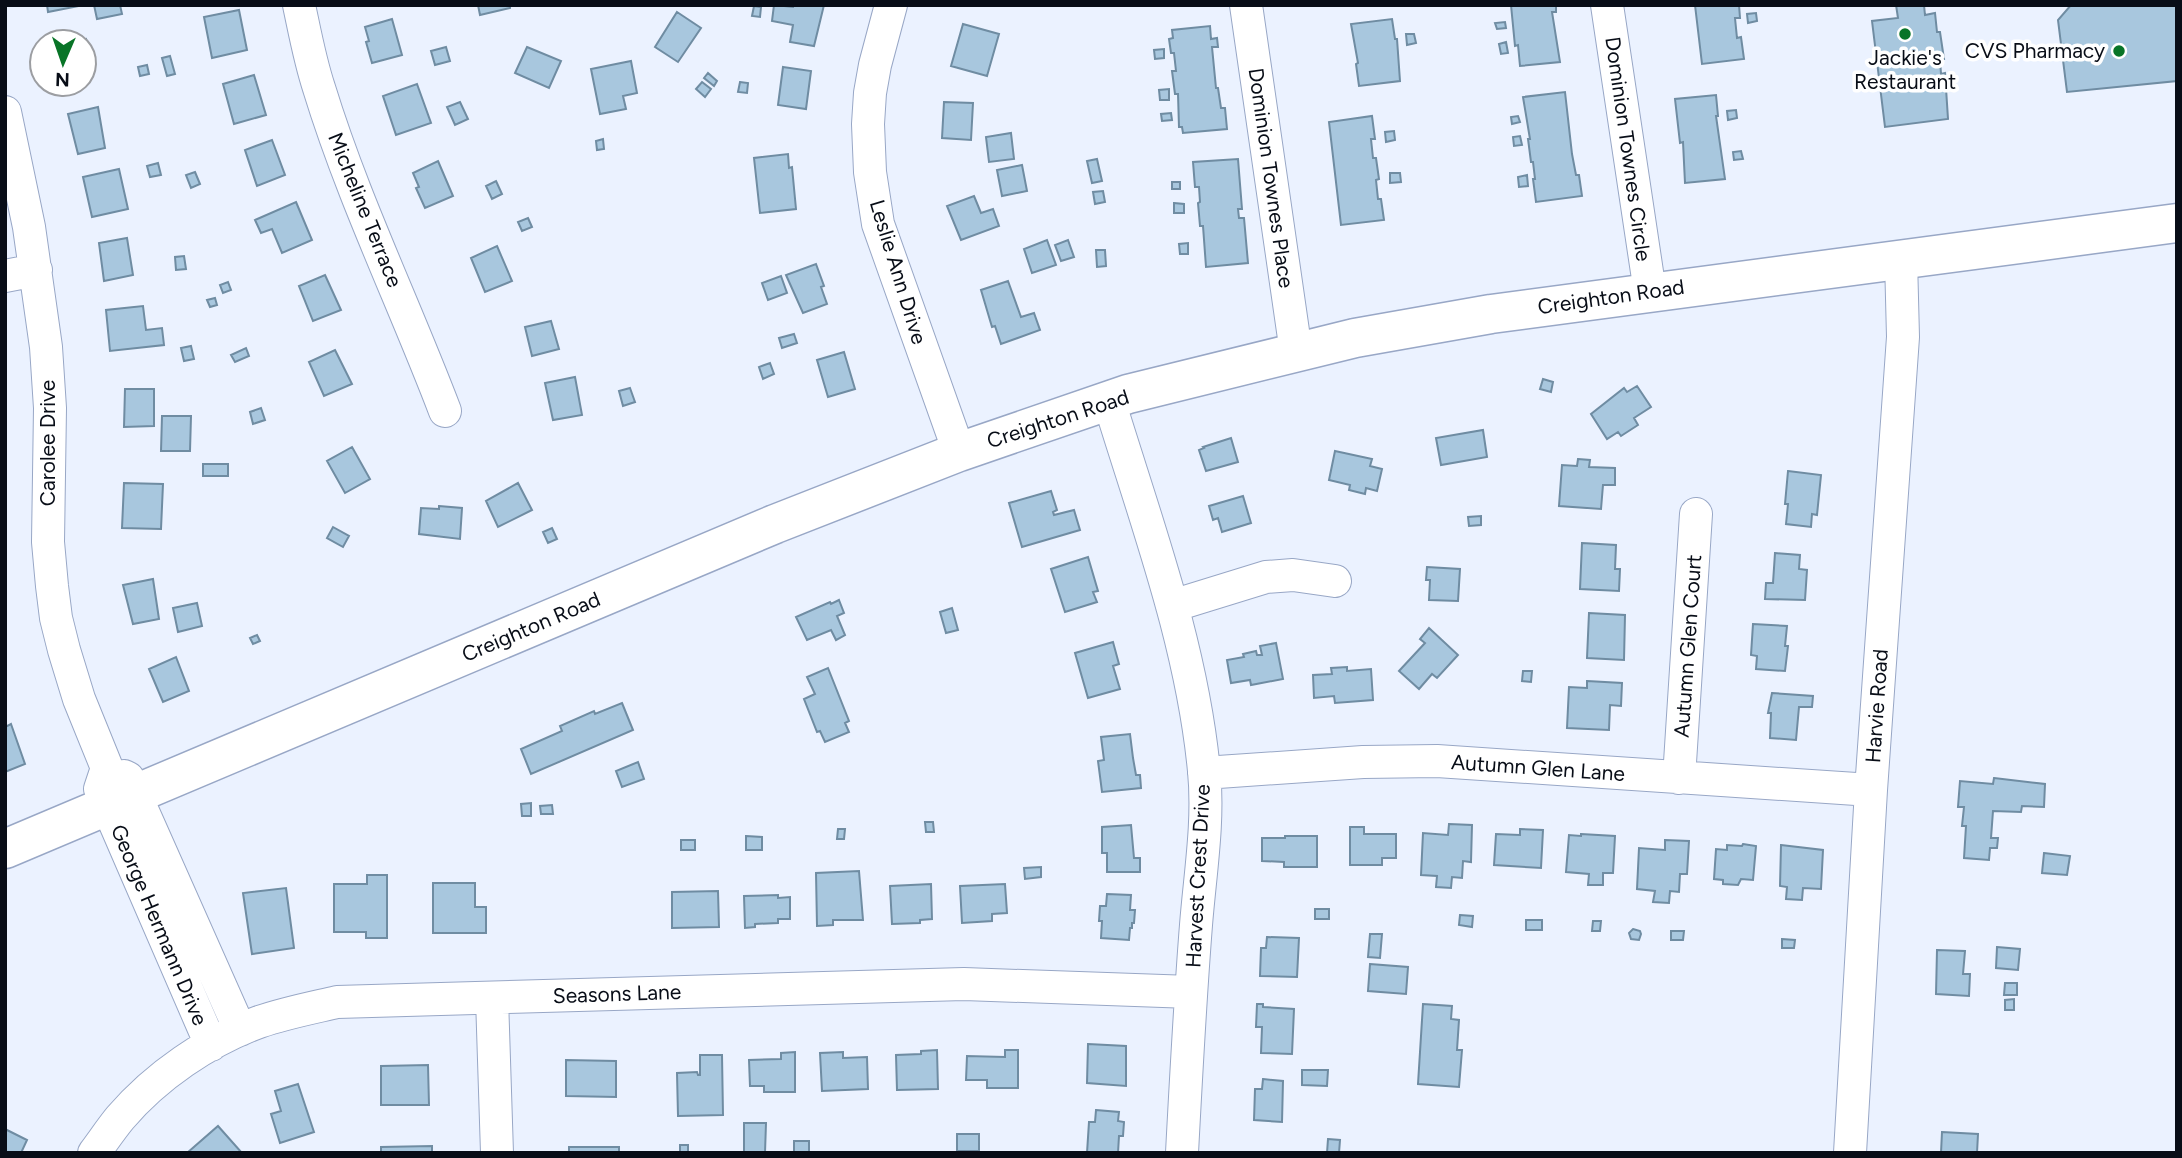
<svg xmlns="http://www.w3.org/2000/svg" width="2182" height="1158" font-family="Figtree,sans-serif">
<rect width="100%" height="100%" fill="#ebf2ff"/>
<!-- building -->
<path fill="#a8c7de" stroke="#6f8ca2" stroke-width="2" d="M47 5H79V6L48 12Z
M94 5H120L122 14 97 19Z
M478 5H510V8L480 15Z
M774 5 793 7V5H824L814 46 790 42 793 25 772 21Z
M1511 5H1556V12H1552L1560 62 1520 66 1518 45 1515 46Z
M1695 5H1739L1740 18H1735L1737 38 1741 37 1744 59 1702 64Z
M1896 5H1924L1925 15 1935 13 1937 32H1940L1944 59H1940L1941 74 1945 73 1948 119 1885 127 1872 21 1898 18Z
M2071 5H2177V81L2067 92 2058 20Z
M754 6 761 7 760 17 752 16Z
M239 10 247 50 212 58 204 17Z
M677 12 701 28 678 62 655 47Z
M1756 13 1757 21 1748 23 1747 14Z
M392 19 402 55 372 63 366 42 369 41 365 27Z
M1392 19 1395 39H1397L1400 81 1359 86 1356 64 1358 63 1351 24Z
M1505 22 1506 28 1497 29 1495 23Z
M963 24 999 34 987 76 951 66Z
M1210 26 1211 39 1217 38 1218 47H1212L1216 88H1218L1221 108H1225L1227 129 1183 133 1182 127H1179L1178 94H1175L1172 71H1176L1174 53H1171L1169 39 1173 38 1172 30Z
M1406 34H1414L1416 43 1407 45Z
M86 39 93 74 84 76V42H69Z
M1506 42 1508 53 1501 54 1499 44Z
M446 47 450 61 435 65 431 51Z
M527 47 561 61 549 88 515 73Z
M1164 49V58L1155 59 1154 50Z
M170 56 175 74 167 76 162 58Z
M631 61 637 93 623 96 626 109 600 114 591 69Z
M147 65 149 74 140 76 138 67Z
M783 67 811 71 806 109 778 105Z
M708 73 717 81 714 86 704 78Z
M254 75 266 115 234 124 223 84Z
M702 82 711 89 705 97 696 89Z
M740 82 748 83 747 93 738 92Z
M417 84 431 123 396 135 383 96Z
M1169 89V100H1160L1159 90Z
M1565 92 1572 154 1576 175H1579L1582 196 1536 202 1533 179H1535L1533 162H1531L1528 139H1530L1523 97Z
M1716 95 1718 116H1716L1725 179 1685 183 1683 142 1680 143 1675 99Z
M460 102 468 119 455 125 447 107Z
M944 102 973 103 971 140 942 138Z
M98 107 105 148 78 154 68 114Z
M1736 110 1737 118 1728 120 1727 111Z
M1171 113 1172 120 1162 121 1161 114Z
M1372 116 1375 139H1371L1373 158H1376L1379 179 1376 180 1378 199H1381L1384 220 1341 225 1329 122Z
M1518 116 1520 122 1512 124 1511 117Z
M1394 131 1395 140 1386 142 1385 132Z
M1011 133 1014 159 989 162 986 137Z
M1520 136 1522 145 1514 146 1513 137Z
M603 139 604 149 597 150 596 141Z
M272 140 285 175 257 186 245 150Z
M1741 151 1743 159 1734 160 1733 152Z
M788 154 789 168 792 167 796 209 760 213 754 158Z
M1097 159 1102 181 1092 183 1087 161Z
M1238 159 1242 209H1238L1239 218H1244L1248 263 1206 267 1203 226H1200L1198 203 1200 202 1199 187H1195L1193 162Z
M438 161 453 196 425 208 416 188 419 187 413 173Z
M158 163 161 175 150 177 147 166Z
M1022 165 1027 191 1002 196 997 170Z
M119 169 128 209 92 217 83 177Z
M195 172 200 184 191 188 186 175Z
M1390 173H1400L1401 182 1390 183Z
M1527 175 1528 186 1519 187 1518 177Z
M496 181 502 194 492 199 486 186Z
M1172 182H1180V189H1172Z
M1103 191 1105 202 1095 204 1093 192Z
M974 196 981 213 993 209 999 226 961 240 947 206Z
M296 202 312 240 282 253 272 229 261 233 255 220Z
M1174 203 1184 204V213H1174Z
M528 218 532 227 522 231 518 222Z
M127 238 133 275 104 281 99 243Z
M1047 240 1056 265 1032 273 1024 249Z
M1068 240 1074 257 1061 261 1055 245Z
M1188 243V254H1180L1179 244Z
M497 246 512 281 485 292 471 258Z
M1096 250H1105L1106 266 1097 267Z
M184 256 186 269 176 270 175 257Z
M816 264 824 286 821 287 827 304 803 313 786 275Z
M325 275 341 310 313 321 299 286Z
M781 276 787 293 768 300 762 283Z
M1008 281 1021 317 1034 313 1040 330 1001 344 995 326 992 327 981 290Z
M228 282 231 290 223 293 220 285Z
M215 298 217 305 210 307 207 300Z
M143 306 146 330 162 328 164 345 110 351 106 310Z
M551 321 559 349 532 356 525 327Z
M794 334 797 343 782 348 779 338Z
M191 346 194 359 184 361 181 348Z
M246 348 249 356 235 362 231 355Z
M335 350 352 384 324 396 309 362Z
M844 352 855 389 828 397 817 360Z
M770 363 774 374 763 379 759 367Z
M575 377 582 415 553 420 545 383Z
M1543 379 1553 382 1551 392 1540 389Z
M1637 386 1651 407 1634 418 1638 425 1621 436 1618 432 1607 439 1591 414 1624 388 1627 392Z
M630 388 635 402 623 406 619 391Z
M125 389H154V426L124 427Z
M261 408 265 420 253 424 250 412Z
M162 416H191L190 451H161Z
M1483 430 1487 457 1441 465 1436 438Z
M1231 438 1238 462 1206 471 1199 450 1204 448 1203 447Z
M352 447 370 479 345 493 327 461Z
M1335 451 1372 459 1370 466 1382 469 1377 491 1366 488 1365 494 1349 490 1350 485 1329 480Z
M1578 459 1590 460 1589 467 1615 468V485H1603L1601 509 1559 506 1562 465 1577 466Z
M203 464H228V476H203Z
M1788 471 1821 475 1817 515 1812 514 1811 527 1786 524 1788 504H1785Z
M124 483 163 484 161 529 122 528Z
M518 483 532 510 498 527 486 501Z
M1051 491 1057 510 1053 512 1054 515 1074 510 1080 530 1022 547 1009 503Z
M1243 496 1251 523 1222 532 1218 518 1213 520 1209 506Z
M439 506 462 508 460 539 419 534 421 508 439 509Z
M1481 516V525L1469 526 1468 517Z
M333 527 349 536 343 547 327 538Z
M552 528 557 539 548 543 543 532Z
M1582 543 1616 545 1615 569H1620L1619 591 1580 589Z
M1775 553 1800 555 1799 569 1807 570 1805 600 1765 599 1766 583H1773Z
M1088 557 1098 591 1093 592 1097 602 1065 612 1051 569Z
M1427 567 1460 569 1458 601 1429 600 1430 580H1426Z
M153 579 159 619 133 624 123 585Z
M839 600 844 613 837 616 845 635 836 640 831 630 807 640 796 617 830 602 831 604Z
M197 603 202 626 178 632 173 608Z
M952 608 958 630 946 633 940 612Z
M1589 613 1625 615 1624 660 1587 658Z
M1753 624 1787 626 1785 646H1788L1785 671 1756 669 1757 656 1751 655Z
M1429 628 1458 655 1437 678 1432 674 1419 689 1399 671 1425 643 1420 639Z
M257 635 260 641 253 644 250 638Z
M1113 642 1119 664 1113 666 1120 689 1088 698 1075 653Z
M1276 643 1283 679 1251 685 1250 680 1231 683 1227 660 1244 657 1243 654 1256 651 1257 655H1262L1260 646Z
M176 657 189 691 163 702 149 669Z
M1347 667V671L1371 669 1373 700 1335 703 1334 696 1314 698 1313 675 1332 674 1331 668Z
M828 668 849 721 845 723 849 732 825 742 820 731 817 732 804 699 815 694 807 677Z
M1523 671H1532L1531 682 1522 681Z
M1587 681 1622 683 1621 706 1610 705 1609 730 1567 728 1569 687 1587 688Z
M1772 693 1813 696 1812 707H1799L1796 740 1770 738 1771 713H1768Z
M622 703 633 730 531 774 521 749 562 731 560 726 594 711 595 714Z
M11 724 25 764 5 772V727Z
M1130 734 1133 758 1136 775H1140L1141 788 1102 792 1098 761 1104 760 1101 737Z
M638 762 644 779 622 787 616 771Z
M1994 778 2045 784 2044 807 2022 806 2021 812 1993 811 1991 838H1998L1997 848H1990L1989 860 1964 858 1966 826H1962L1964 807H1958L1960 781 1993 784Z
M531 803V816H522L521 804Z
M552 805 553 814H541L540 806Z
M925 822H933L934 832H926Z
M1449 824 1472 825 1471 862 1463 861 1462 878 1452 877 1451 888 1436 887 1437 876 1421 875 1423 833 1448 835Z
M1131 825 1134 858H1140V872H1107V853H1102V827Z
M1350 827H1364V834H1396V858H1382V865H1350Z
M838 829H845L844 839H837Z
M1520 829 1543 830 1541 868 1494 865 1496 834 1520 835Z
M1581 834 1615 836 1613 873H1603V885H1588L1589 874 1566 872 1569 835 1581 836Z
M746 836 762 837V850H746Z
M1285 836H1317V867H1284V862L1262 861V838H1285Z
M681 840H695V850H681Z
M1665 840 1689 841 1687 874H1680L1679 892 1670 891 1669 903 1653 902 1655 891 1637 889 1639 848 1665 850Z
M1743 844 1756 846 1753 880 1741 879 1738 885 1723 884V880L1714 879 1716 849 1727 850V845L1742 846Z
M1781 845 1823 850 1821 889 1803 888 1802 900 1786 899 1787 887 1780 886Z
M2044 853 2070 856 2067 875 2042 873Z
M1041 867V877L1025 879 1024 868Z
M859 871 863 920H833V925L817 926 816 873Z
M367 875H387V938H366V932H334V884H367Z
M433 883H475V907H486V933H433Z
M931 884 932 919 920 920V923L892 924 890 886Z
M1005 884 1007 913 992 914V921L962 923 960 886Z
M286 888 294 948 252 954 243 893Z
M718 891 719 927 672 928V892Z
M1107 894 1131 895 1130 910H1135L1134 923H1132V928H1130L1129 940 1101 938 1102 921H1099L1100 906H1106Z
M778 895V898L790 897V919H778V923L755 924V927L745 928 744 896Z
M1315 909H1329V919H1315Z
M1460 915 1473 916 1472 927 1459 925Z
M1526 920H1542V930H1526Z
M1593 921H1601L1600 931H1592Z
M1633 929 1640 931 1641 934 1639 940 1631 939 1629 933Z
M1671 931H1684L1683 940H1671Z
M1370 934H1382L1380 958 1368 957Z
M1267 937 1299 938 1297 977 1260 976 1261 948H1266Z
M1782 939 1795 940 1794 948H1782Z
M1997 947 2020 949 2018 970 1996 968Z
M1937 950 1965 951 1963 974H1970L1969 996 1936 994Z
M1370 964 1408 967 1406 994 1368 991Z
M2005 983H2017V995H2004Z
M2014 999V1010H2005V1000Z
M1257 1004H1263V1007L1294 1009 1292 1054 1261 1053 1262 1027H1256Z
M1423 1004 1452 1006 1451 1019 1459 1020 1457 1050H1462L1459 1087 1418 1084Z
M1088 1044 1126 1046V1086L1087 1083Z
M937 1050 938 1089 897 1090 896 1055 921 1054V1051Z
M1005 1050H1018V1088H987V1080H966L967 1056 1005 1057Z
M795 1052V1092H764V1086H750L749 1060 781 1059V1053Z
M843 1052V1058L867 1057 868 1089 822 1091 820 1053Z
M700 1055H722L723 1115 678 1116 677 1073 697 1072 698 1075H700Z
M566 1060 616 1061V1097L566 1096Z
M428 1065 429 1105H381V1066Z
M1302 1070H1328L1327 1086 1302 1085Z
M1263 1079 1283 1081 1282 1122 1254 1120 1255 1089H1262Z
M298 1084 314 1132 280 1143 271 1114 281 1111 275 1091Z
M1096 1110 1119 1112 1118 1121 1124 1122 1123 1136H1119L1118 1153H1087L1089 1122H1095Z
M744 1123H766L765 1153H744Z
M218 1126 242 1153H187Z
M5 1129 27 1140 21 1153H5Z
M1942 1132 1978 1134 1977 1153H1941Z
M957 1134H979V1151H957Z
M1328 1139 1340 1140 1339 1153H1327Z
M794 1141H809V1152H794Z
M680 1145H688V1153H680Z
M432 1146V1153H381V1147Z
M569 1147H619V1153H569Z"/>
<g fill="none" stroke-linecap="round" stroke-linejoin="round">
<!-- minor casing -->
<g stroke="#98a7c6" stroke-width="34">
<path id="minor" d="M299 5C305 33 310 61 319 88 353 199 404 303 445 411
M891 5 875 65 870 93 868 124 870 172 878 224 959 452
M1246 5 1296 352
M1607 5 1650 292
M5 112 29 227 46 347 50 408 48 542 52 586 56 618 64 650 79 699 107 768 100 789 211 1045
M5 276 36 270
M1109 401C1146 522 1192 644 1204 771 1209 822 1200 874 1196 925 1190 1001 1186 1077 1182 1153
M1172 606 1266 577 1293 575 1335 581
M1204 773 1363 762 1437 761 1871 790
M124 776 128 778 240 1030
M1679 778 1696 514
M492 998 497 1153
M94 1153C103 1141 111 1129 120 1118 156 1076 207 1041 259 1022 285 1013 311 1008 337 1002L964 984 1191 992
M1850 1153 1871 790 1903 337 1901 259"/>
</g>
<!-- major casing -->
<g stroke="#98a7c6" stroke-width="41">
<path id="major" d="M5 849 775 524 959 452 1128 394 1355 338 1491 314 2177 223"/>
</g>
<!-- minor -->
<use href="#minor" stroke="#fff" stroke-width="32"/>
<!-- major -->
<use href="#major" stroke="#fff" stroke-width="38"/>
</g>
<!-- markers -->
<g fill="#087427" stroke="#fff" stroke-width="2.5">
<circle cx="1905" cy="34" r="7"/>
<circle cx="2119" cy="51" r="7"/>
</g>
<g text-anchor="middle" stroke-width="7" stroke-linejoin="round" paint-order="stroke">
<!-- poi labels -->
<g font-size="21" fill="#080d17" stroke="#fff" text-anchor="end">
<text x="2105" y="58">CVS Pharmacy</text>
<text x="1905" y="65" text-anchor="middle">Jackie's<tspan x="1905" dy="24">Restaurant</tspan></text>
</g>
<!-- street labels -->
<g font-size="21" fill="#080d17" stroke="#fff">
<text transform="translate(1628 149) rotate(82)" y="7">Dominion Townes Circle</text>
<text transform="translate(1271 178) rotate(82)" y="7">Dominion Townes Place</text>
<text transform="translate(365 210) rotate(68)" y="7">Micheline Terrace</text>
<text transform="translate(898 272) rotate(73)" y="7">Leslie Ann Drive</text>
<text transform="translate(1611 297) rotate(-8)" y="7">Creighton Road</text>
<text transform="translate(1058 419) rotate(-18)" y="7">Creighton Road</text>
<text transform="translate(48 443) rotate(-90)" y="7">Carolee Drive</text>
<text transform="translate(531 627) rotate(-23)" y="7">Creighton Road</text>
<text transform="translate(1688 646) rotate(-86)" y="7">Autumn Glen Court</text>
<text transform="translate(1877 706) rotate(-86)" y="7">Harvie Road</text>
<text transform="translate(1538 768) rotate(4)" y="7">Autumn Glen Lane</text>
<text transform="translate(1198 876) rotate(-87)" y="7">Harvest Crest Drive</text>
<text transform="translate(159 925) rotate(67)" y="7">George Hermann Drive</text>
<text transform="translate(617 994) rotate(-2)" y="7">Seasons Lane</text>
</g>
</g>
<!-- border -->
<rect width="2182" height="1158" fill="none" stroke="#080d17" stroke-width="14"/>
<!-- north arrow -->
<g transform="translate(63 63) rotate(182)"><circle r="33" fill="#ffffff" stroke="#9c9ea2" stroke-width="2"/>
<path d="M0-5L12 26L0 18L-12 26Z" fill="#087427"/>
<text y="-10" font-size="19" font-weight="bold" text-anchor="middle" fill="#080d17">N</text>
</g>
</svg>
